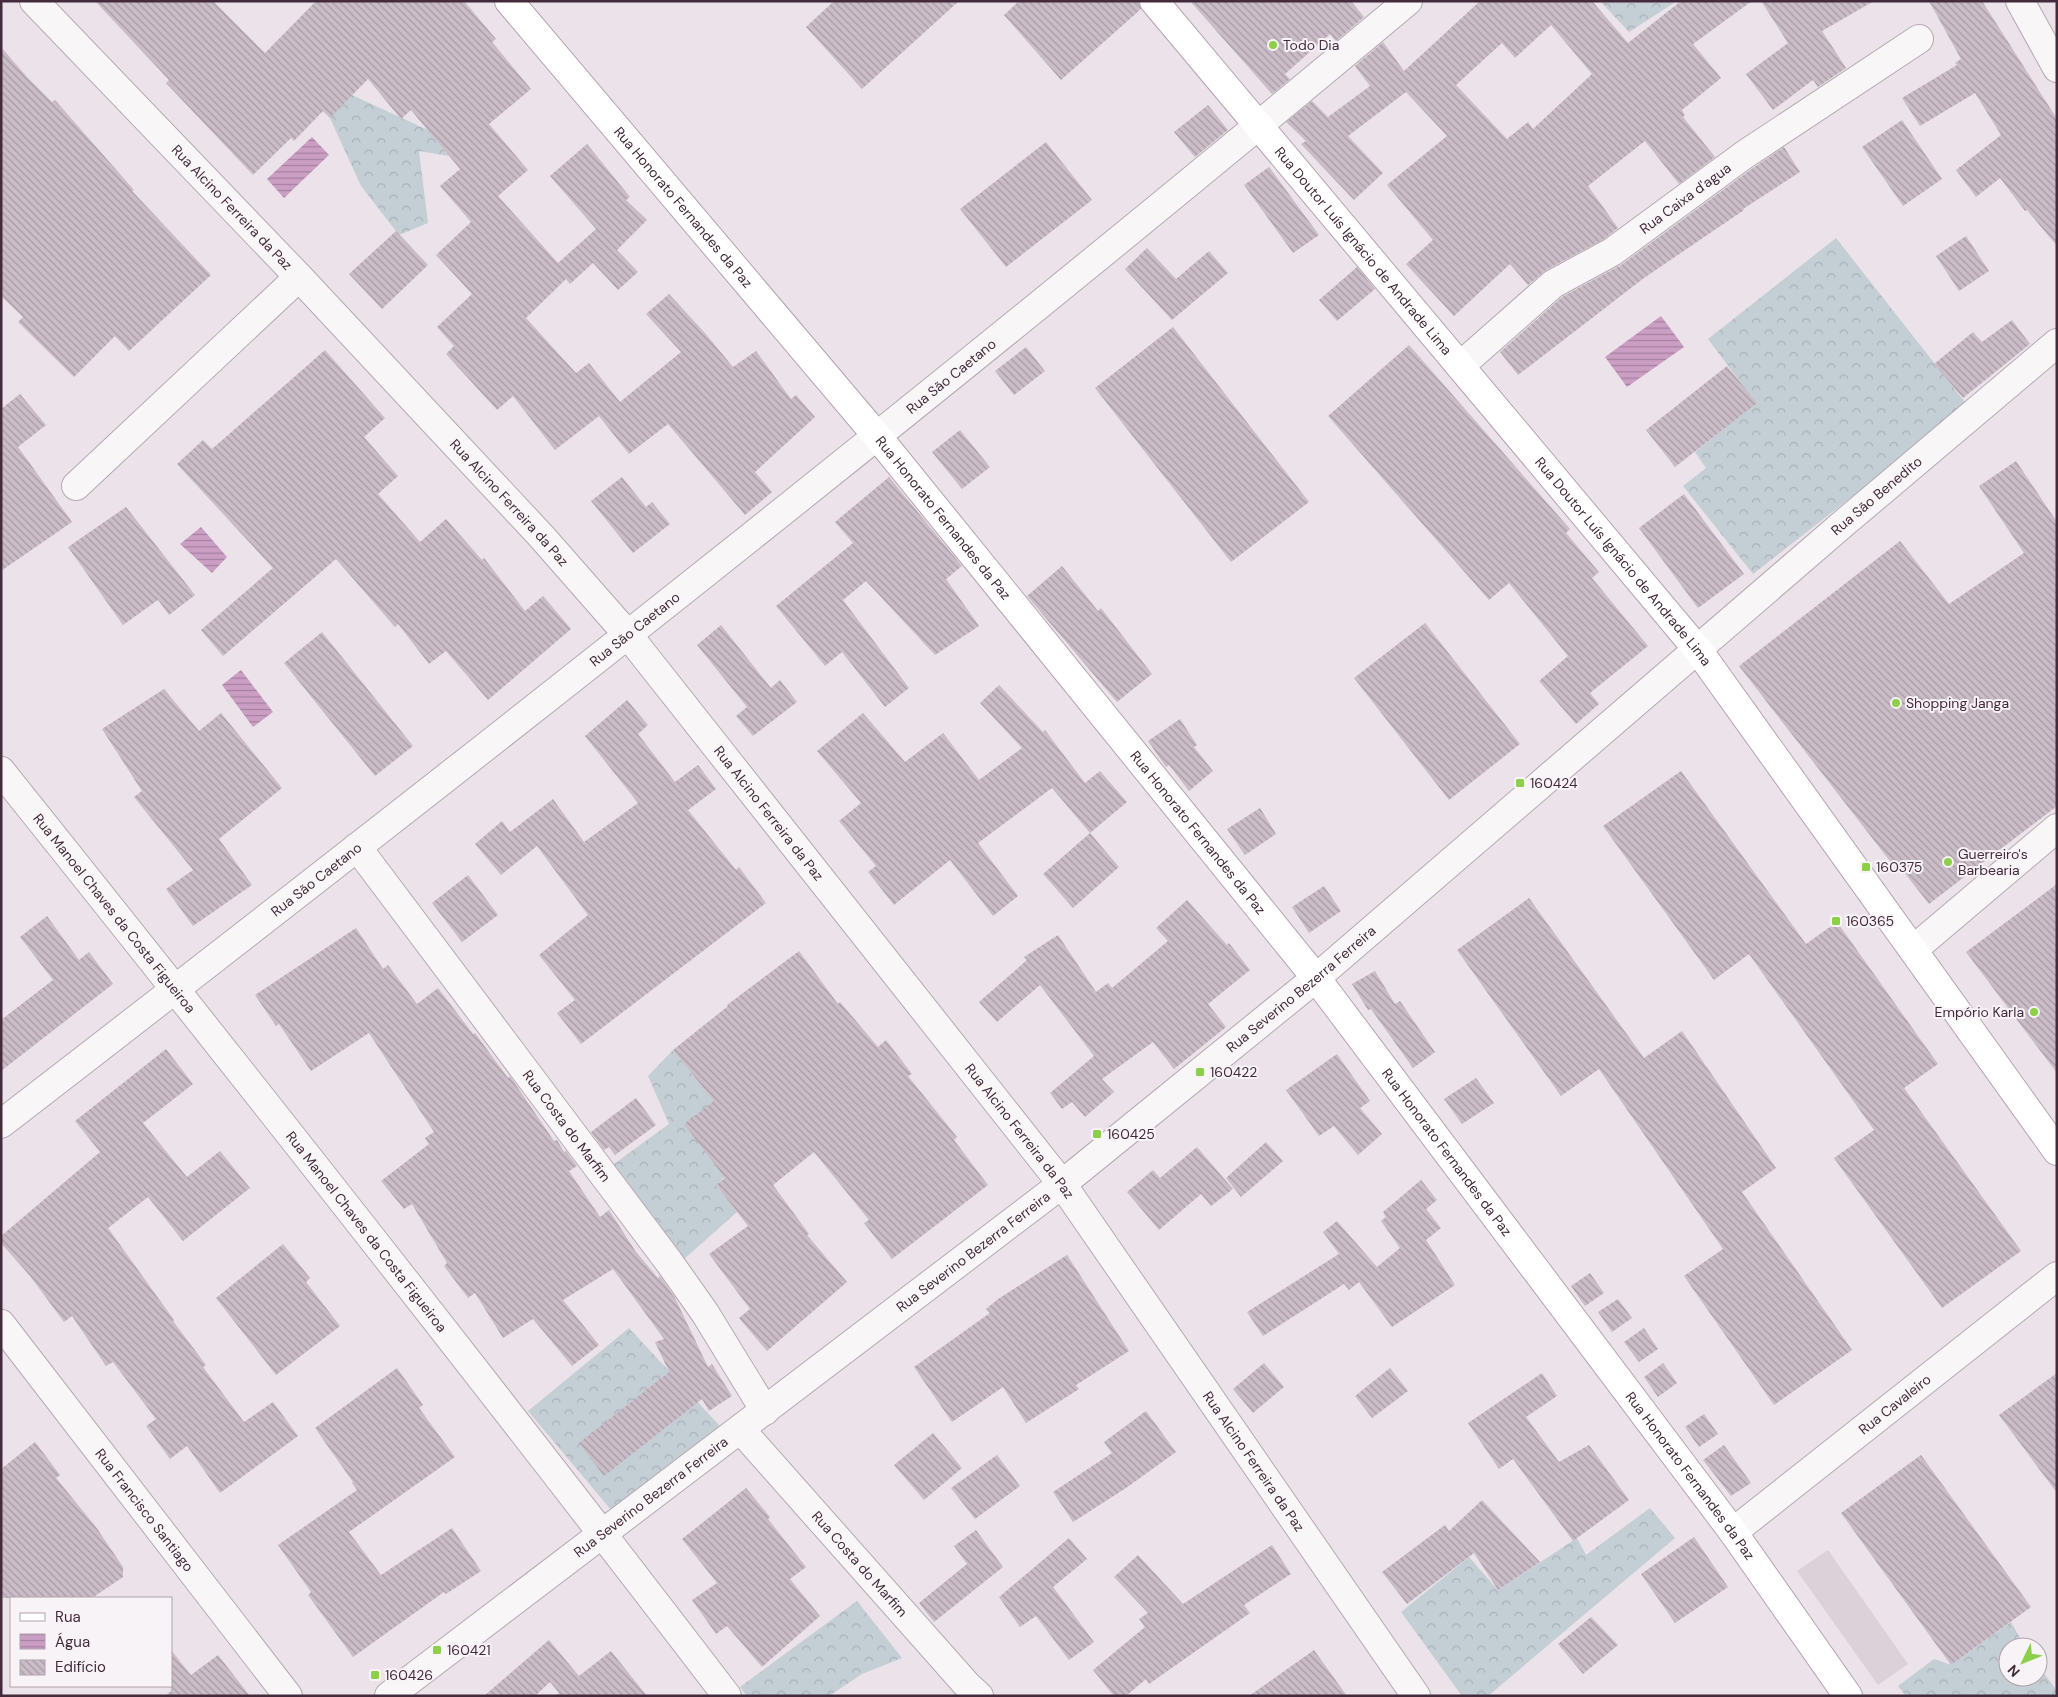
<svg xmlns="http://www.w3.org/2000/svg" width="2058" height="1697" font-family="'DM Sans',sans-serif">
<defs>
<pattern id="forest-crowns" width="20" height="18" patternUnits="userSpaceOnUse" patternTransform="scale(1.25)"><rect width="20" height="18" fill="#c4ced5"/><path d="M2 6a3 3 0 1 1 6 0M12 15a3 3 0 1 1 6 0" fill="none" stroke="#aab1b8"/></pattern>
<pattern id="water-rules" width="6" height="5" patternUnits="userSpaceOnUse" patternTransform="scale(1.25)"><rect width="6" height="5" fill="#cb9ec3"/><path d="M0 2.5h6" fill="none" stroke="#a681a0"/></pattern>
<pattern id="building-back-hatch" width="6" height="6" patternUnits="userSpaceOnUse" patternTransform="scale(1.25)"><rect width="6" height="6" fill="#cbbdc7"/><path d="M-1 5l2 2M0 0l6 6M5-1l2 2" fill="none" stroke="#a69aa3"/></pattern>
</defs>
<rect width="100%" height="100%" fill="#ebe3e9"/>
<!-- built -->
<path fill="#ddd1d9" d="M1828 1550 1908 1664 1878 1685 1797 1571Z"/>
<!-- forest -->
<path fill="url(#forest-crowns)" d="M1600 1H1677L1629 32Z
M328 84 428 130 449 156 419 151 428 223 399 235 361 186 330 118Z
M1836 238 1968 406 1753 574 1683 486 1706 468 1695 452 1756 403 1708 339Z
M673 1050 706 1091 724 1078 768 1138 716 1185 737 1212 683 1260 614 1164 669 1124 648 1076Z
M629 1328 720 1426 612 1511 528 1411Z
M1650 1508 1675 1538 1488 1696H1462L1401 1612 1469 1557 1498 1590 1577 1538 1586 1555Z
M857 1601 902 1658 862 1674 829 1696H747L740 1687Z
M2011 1622 2025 1647H2008V1677H2038V1665L2057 1691V1696H1906L1898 1686 1934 1659 1951 1665Z"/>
<!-- water -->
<path fill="url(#water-rules)" d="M312 137 329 155 284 198 267 179Z
M1661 316 1684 347 1627 387 1605 357Z
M201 527 227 557 212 573 180 544Z
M241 670 273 712 253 727 222 685Z"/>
<!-- building -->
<path fill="url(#building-back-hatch)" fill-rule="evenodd" d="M95 1H213L265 53 316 1H464L496 39 492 42 531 89 489 124 528 170 498 196 558 263 596 229 550 176 587 144 630 197 626 200 647 220 617 250 638 272 618 290 593 263 570 284 566 279 526 318 576 373 589 363 620 402 681 352 646 314 669 294 705 333 733 367 756 351 791 399 796 395 815 417 755 472 772 492 745 515 668 424 629 454 599 416 555 450 513 396 497 410 446 354 454 346 437 327 472 294 436 255 471 222 440 186 460 169 411 110 401 119 368 79 330 118 323 111 294 141 291 138 253 175 166 83 169 80Z
M834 1H959L862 89 806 27Z
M1019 1H1139L1141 9 1061 80 1004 15Z
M1190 1H1351L1364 17 1336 41 1330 34 1285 74 1290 79 1272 94Z
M1480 1H1592L1628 43 1681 1H1752L1693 44 1721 78 1682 110 1685 115 1683 117 1715 157 1679 184 1645 141 1588 186 1618 228 1604 239 1546 270 1528 285 1510 264 1454 316 1406 264 1433 240 1387 185 1447 136 1406 92 1348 136 1383 173 1354 200 1301 144 1306 141 1286 122 1312 101 1328 117 1370 86 1355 66 1383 42 1404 71ZM1551 25 1592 74 1533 129 1528 122 1507 139 1456 85 1502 43 1515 58Z
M1761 1H1874L1822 31 1846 68 1818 87 1813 80 1773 110 1746 74 1788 43Z
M1929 1H1982L2057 119V246L2027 210 2025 211 2000 178 1976 197 1956 170 2001 135 1975 93 1920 126 1902 98 1957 65 1955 63 1961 59Z
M1 47 27 77 52 102 55 100 134 190 132 191 211 275 129 351 115 336 74 377 18 322 23 317 1 296Z
M1208 105 1228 130 1195 157 1174 132Z
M1902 120 1942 179 1903 206 1862 147Z
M1046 142 1092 200 1006 267 960 209Z
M1784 147 1800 172 1743 209 1744 210 1644 278 1518 375 1500 352 1562 297 1621 265 1753 168Z
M1269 167 1319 235 1293 253 1244 185Z
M396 231 428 265 382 309 349 274Z
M1966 236 1989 271 1959 291 1936 256Z
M1147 248 1176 279 1209 251 1228 273 1172 320 1125 269Z
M1357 267 1375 289 1337 321 1319 300Z
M2012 320 2030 344 1963 398 1934 364 1973 332 1982 342Z
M1173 327 1309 502 1231 562 1095 388Z
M1409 345 1570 529 1566 533 1599 572 1592 578 1648 646 1590 693 1599 704 1576 724 1539 681 1568 656 1509 583 1489 600 1328 416Z
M1026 347 1045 371 1014 395 995 371Z
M325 350 385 418 364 437 398 476 378 494 420 542 446 519 482 560 484 558 525 611 543 596 571 629 488 700 446 651 429 664 398 624 395 627 336 559 223 656 201 630 273 568 177 464 203 440 212 449Z
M1727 366 1757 403 1675 467 1646 430Z
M20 394 46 425 18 447 72 522 1 571V409Z
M960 430 990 467 962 489 932 452Z
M2016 461 2057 522V806L1929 904 1896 862 1893 865 1739 666 1900 541 1949 604 2024 553 1979 486Z
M622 477 646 507 652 502 670 524 633 553 591 501Z
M889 477 962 566 946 579 979 626 935 655 866 581 843 600 909 688 885 707 842 652 825 666 776 606 853 543 835 522Z
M1684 494 1744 574 1698 608 1639 528Z
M126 507 195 595 169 615 158 600 123 625 68 547Z
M1062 566 1098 611 1101 608 1152 674 1117 702 1027 596Z
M1425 623 1520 744 1449 800 1354 678Z
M721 625 771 688 780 680 797 702 753 736 736 716 747 707 697 645Z
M322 632 413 746 375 776 284 663Z
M999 685 1043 732 1045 730 1085 783 1100 771 1127 802 1090 833 1052 788 978 843 1018 896 993 916 950 860 894 905 868 872 876 866 839 821 861 803 817 751 863 713 905 762 943 733 979 780 1022 748 980 703Z
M164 689 199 731 221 713 282 788 219 839 252 885 193 926 166 889 193 870 134 797 142 791 102 729Z
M627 700 648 725 638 734 675 782 698 765 716 789 688 810 736 870 739 867 766 903 581 1044 557 1013 575 1000 539 955 588 915 537 846 501 875 475 844 502 821 510 832 553 799 584 842 638 803 585 736Z
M1180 719 1197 745 1194 747 1213 771 1189 791 1169 765 1166 767 1148 741Z
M1681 771 1806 944 1837 922 1938 1064 1904 1088 2021 1251 1942 1308 1834 1158 1874 1130 1749 954 1714 980 1603 826Z
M1260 808 1276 834 1245 855 1227 829Z
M1090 833 1119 867 1073 908 1043 874Z
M468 875 498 915 462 942 432 903Z
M2057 884V1073L1966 952Z
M1324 886 1341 911 1309 933 1292 907Z
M1529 898 1644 1058 1682 1031 1776 1168 1742 1192 1852 1350 1774 1405 1684 1276 1723 1249 1599 1069 1561 1096 1457 950Z
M1187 900 1227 945 1229 943 1250 970 1208 1004 1226 1027 1174 1069 1153 1042 1102 1079 1114 1092 1085 1117 1072 1102 1062 1109 1050 1093 1094 1056 1040 985 997 1022 979 1002 1027 960 1024 957 1058 935 1096 992 1108 983 1112 988 1168 941 1156 928Z
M47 916 79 960 89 952 113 984 1 1071V1020L53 980 20 937Z
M356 928 383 969 388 965 417 1004 438 988 473 1034 475 1033 508 1078 510 1076 512 1079 554 1141 557 1140 564 1152 566 1151 577 1166 569 1171 600 1217 609 1210 636 1252 658 1278 660 1276 675 1298 708 1367 712 1364 732 1396 709 1411 702 1399 604 1476 579 1443 669 1372 655 1342 664 1339 613 1269 563 1300 599 1345 572 1366 533 1319 503 1338 475 1293 468 1298 444 1266 447 1263 412 1204 404 1209 381 1181 429 1144 425 1138 434 1132 369 1033 311 1071 279 1024 276 1026 255 995Z
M799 951 838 1004 840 1002 878 1047 886 1040 912 1074 908 1076 957 1137 954 1140 988 1185 892 1259 864 1223 869 1220 814 1152 773 1185 809 1234 807 1235 847 1282 767 1351 739 1318 750 1309 709 1254 748 1226 716 1185 725 1178 684 1124 714 1101 673 1050 728 1006 727 1005Z
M1375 971 1395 1004 1400 1001 1435 1052 1413 1068 1371 1009 1368 1010 1352 984Z
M166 1049 193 1084 143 1123 187 1177 220 1151 250 1188 183 1241 148 1197 108 1228 174 1320 173 1321 206 1365 203 1367 244 1422 273 1402 298 1436 220 1493 187 1446 170 1459 146 1426 156 1419 113 1362 106 1366 72 1316 64 1322 30 1276 1 1243V1236L100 1152 75 1121Z
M1337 1054 1370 1101 1360 1108 1382 1134 1358 1155 1334 1126 1319 1136 1286 1090Z
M1476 1078 1494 1103 1462 1124 1444 1099Z
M636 1098 656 1125 615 1155 609 1147 604 1150 591 1132Z
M1266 1142 1283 1161 1241 1197 1226 1178Z
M1197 1147 1233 1189 1211 1206 1201 1194 1159 1230 1127 1192 1153 1170 1160 1178Z
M1421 1180 1437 1200 1426 1209 1441 1228 1426 1240 1455 1285 1392 1327 1359 1282 1349 1290 1344 1284 1263 1336 1247 1312 1339 1254 1323 1232 1337 1221 1377 1267 1400 1248 1381 1221 1386 1217 1383 1212Z
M283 1244 310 1278 306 1282 340 1326 276 1375 216 1298Z
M1067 1255 1129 1351 1076 1385 1079 1389 1026 1423 1003 1387 952 1422 914 1367 990 1313 986 1309 998 1299Z
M1590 1273 1604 1293 1585 1306 1571 1286Z
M1618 1299 1632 1318 1612 1332 1598 1312Z
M1644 1328 1658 1349 1639 1362 1624 1342Z
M1264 1363 1284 1387 1253 1413 1233 1389Z
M1663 1363 1677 1383 1658 1397 1644 1377Z
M397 1368 423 1405 419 1408 455 1457 349 1532 381 1575 452 1528 481 1571 446 1594 444 1592 353 1657 308 1595 311 1592 278 1545 357 1490 352 1483 353 1482 315 1428Z
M1390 1368 1408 1391 1372 1418 1355 1396Z
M1542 1373 1557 1396 1526 1417 1559 1462 1589 1445 1629 1500 1573 1541 1513 1459 1499 1469 1468 1423Z
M2057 1373V1493L1999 1415Z
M1146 1411 1176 1452 1126 1488 1073 1522 1053 1492 1112 1453 1104 1442Z
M1704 1414 1718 1434 1699 1447 1685 1427Z
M933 1433 962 1468 924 1500 894 1465Z
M35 1442 60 1475 56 1478 96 1527 123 1567V1577L92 1598H1V1469Z
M1724 1445 1751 1483 1731 1496 1703 1460Z
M997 1455 1020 1486 975 1519 951 1488Z
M1921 1455 2031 1607 1951 1665 1841 1513Z
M746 1488 770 1517 768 1519 806 1567 790 1579 820 1616 762 1667 727 1626 716 1634 692 1600 717 1583 682 1539Z
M1482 1500 1540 1562 1498 1590 1474 1553 1407 1604 1382 1572 1445 1525 1449 1531Z
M976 1530 1003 1567 934 1622 919 1603 967 1564 954 1546Z
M1694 1537 1728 1587 1675 1623 1641 1574Z
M1069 1538 1087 1559 1053 1587 1094 1642 1069 1660 1036 1616 1020 1627 999 1597Z
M1272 1545 1291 1574 1244 1605 1250 1613 1149 1684 1146 1679 1126 1696H1114L1093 1670 1145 1627 1139 1619 1148 1613 1114 1577 1138 1555 1183 1604Z
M1591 1617 1618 1645 1583 1674 1558 1644Z
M549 1640 579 1676 611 1651 647 1696H555L559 1693 550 1682 535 1696H484Z
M171 1650 191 1675 218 1655 250 1696H165L171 1691Z
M1314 1650 1347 1696H1249L1283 1672Z"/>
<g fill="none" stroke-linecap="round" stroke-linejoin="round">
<!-- minor casing -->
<g stroke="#b6a8b2" stroke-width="30">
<g id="minor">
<path id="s1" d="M34 1 299 277 542 537 628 635 1062 1184 1416 1696"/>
<path d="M2020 1 2057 68"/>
<path id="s2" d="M1460 366 1553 284 1612 252 1744 155 1919 39"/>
<path d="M76 486 299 277"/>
<path id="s3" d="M1 771C246 1077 489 1385 727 1696"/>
<path id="s4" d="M357 847 669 1262 705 1313 765 1411"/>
<path d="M1914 949 2057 828"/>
<path id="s5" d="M1 1124C476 757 948 386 1408 1"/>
<path id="s6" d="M1 1324 288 1696"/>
<path id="s7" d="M741 1430 967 1685 979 1696"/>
<path id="s8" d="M1733 1532 2057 1276"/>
<path id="s9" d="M389 1696 1062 1184 1316 978 1844 523 2057 343"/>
</g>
</g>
<!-- major casing -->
<g stroke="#b7a2b2" stroke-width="30">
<g id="major">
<path id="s10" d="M509 1 877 436 1316 978 1733 1532 1848 1696"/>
<path id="s11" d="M1154 1 1698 650 2057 1151"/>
</g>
</g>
<!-- minor -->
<use href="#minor" stroke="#f9f6f8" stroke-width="28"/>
<!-- major -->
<use href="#major" stroke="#fff" stroke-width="28"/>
</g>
<!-- markers -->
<g fill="#8ccf49" stroke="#f8f3f7" stroke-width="2">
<circle cx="1273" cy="45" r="5"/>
<circle cx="1896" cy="703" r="5"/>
<rect x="1515" y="778" width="10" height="10" rx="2.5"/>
<circle cx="1948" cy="862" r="5"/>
<rect x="1861" y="862" width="10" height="10" rx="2.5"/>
<rect x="1831" y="916" width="10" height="10" rx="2.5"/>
<circle cx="2034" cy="1012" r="5"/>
<rect x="1195" y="1067" width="10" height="10" rx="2.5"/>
<rect x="1092" y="1129" width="10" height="10" rx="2.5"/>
<rect x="432" y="1645" width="10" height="10" rx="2.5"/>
<rect x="370" y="1670" width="10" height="10" rx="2.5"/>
</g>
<g text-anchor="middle" stroke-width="4" stroke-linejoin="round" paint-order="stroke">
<!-- poi labels -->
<g font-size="14" fill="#442b3c" stroke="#f8f3f7" text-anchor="start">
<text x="1283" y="50">Todo Dia</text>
<text x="1906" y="708">Shopping Janga</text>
<text x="1530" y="788">160424</text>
<text x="1958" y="859">Guerreiro's<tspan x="1958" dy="16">Barbearia</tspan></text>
<text x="1876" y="872">160375</text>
<text x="1846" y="926">160365</text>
<text x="2024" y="1017" text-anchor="end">Empório Karla</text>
<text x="1210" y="1077">160422</text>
<text x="1107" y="1139">160425</text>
<text x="447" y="1655">160421</text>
<text x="385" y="1680">160426</text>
</g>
<!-- street labels -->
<g font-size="14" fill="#442b3c" stroke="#f8f3f7">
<text dy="5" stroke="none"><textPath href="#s2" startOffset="282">Rua Caixa d'agua</textPath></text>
<text dy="5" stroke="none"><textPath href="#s1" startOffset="286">Rua Alcino Ferreira da Paz</textPath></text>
<text dy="5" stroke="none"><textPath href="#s10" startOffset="270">Rua Honorato Fernandes da Paz</textPath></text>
<text dy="5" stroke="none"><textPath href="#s11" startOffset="326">Rua Doutor Luís Ignácio de Andrade Lima</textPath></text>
<text dy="5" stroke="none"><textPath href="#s5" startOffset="1209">Rua São Caetano</textPath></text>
<text dy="5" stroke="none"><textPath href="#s9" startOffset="1912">Rua São Benedito</textPath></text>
<text dy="5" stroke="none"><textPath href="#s1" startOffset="691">Rua Alcino Ferreira da Paz</textPath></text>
<text dy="5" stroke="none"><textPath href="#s10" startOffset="675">Rua Honorato Fernandes da Paz</textPath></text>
<text dy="5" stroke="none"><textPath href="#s11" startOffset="731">Rua Doutor Luís Ignácio de Andrade Lima</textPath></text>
<text dy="5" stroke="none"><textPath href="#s5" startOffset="804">Rua São Caetano</textPath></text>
<text dy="5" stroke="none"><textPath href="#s1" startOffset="1096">Rua Alcino Ferreira da Paz</textPath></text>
<text dy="5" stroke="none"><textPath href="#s10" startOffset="1080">Rua Honorato Fernandes da Paz</textPath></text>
<text dy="5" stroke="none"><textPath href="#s5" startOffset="399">Rua São Caetano</textPath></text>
<text dy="5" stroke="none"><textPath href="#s3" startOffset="182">Rua Manoel Chaves da Costa Figueiroa</textPath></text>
<text dy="5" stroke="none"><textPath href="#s9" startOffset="1154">Rua Severino Bezerra Ferreira</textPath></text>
<text dy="5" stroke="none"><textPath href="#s4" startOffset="349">Rua Costa do Marfim</textPath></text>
<text dy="5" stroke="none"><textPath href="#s1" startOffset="1501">Rua Alcino Ferreira da Paz</textPath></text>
<text dy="5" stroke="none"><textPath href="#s10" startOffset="1485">Rua Honorato Fernandes da Paz</textPath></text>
<text dy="5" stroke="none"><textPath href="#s3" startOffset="588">Rua Manoel Chaves da Costa Figueiroa</textPath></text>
<text dy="5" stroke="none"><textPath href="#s9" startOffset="734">Rua Severino Bezerra Ferreira</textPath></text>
<text dy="5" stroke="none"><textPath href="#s8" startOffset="206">Rua Cavaleiro</textPath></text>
<text dy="5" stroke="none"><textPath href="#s1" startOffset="1906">Rua Alcino Ferreira da Paz</textPath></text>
<text dy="5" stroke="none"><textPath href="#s10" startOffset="1890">Rua Honorato Fernandes da Paz</textPath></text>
<text dy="5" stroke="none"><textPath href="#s9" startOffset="329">Rua Severino Bezerra Ferreira</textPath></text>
<text dy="5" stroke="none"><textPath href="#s6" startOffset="235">Rua Francisco Santiago</textPath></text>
<text dy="5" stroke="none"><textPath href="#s7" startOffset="179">Rua Costa do Marfim</textPath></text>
</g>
</g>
<!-- border -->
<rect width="2058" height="1697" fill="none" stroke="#442b3c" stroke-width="5"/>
<!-- legend -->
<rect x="10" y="1597" width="162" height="90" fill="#f8f3f7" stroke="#b0a3ac"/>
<rect x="20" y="1613" width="25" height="8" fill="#ffffff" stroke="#b0a3ac"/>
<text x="55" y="1622" font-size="15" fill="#442b3c">Rua</text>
<rect x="20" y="1634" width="25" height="15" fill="url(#water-rules)" stroke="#b0a3ac"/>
<text x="55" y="1647" font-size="15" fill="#442b3c">Água</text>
<rect x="20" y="1660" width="25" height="15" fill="url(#building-back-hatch)" stroke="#b0a3ac"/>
<text x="55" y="1672" font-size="15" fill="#442b3c">Edifício</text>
<!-- north arrow -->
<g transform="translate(2023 1662) rotate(227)"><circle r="24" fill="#f8f3f7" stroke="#b0a3ac"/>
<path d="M0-4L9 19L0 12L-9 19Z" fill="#8ccf49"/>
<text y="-8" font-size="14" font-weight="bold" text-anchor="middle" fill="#442b3c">N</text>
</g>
</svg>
